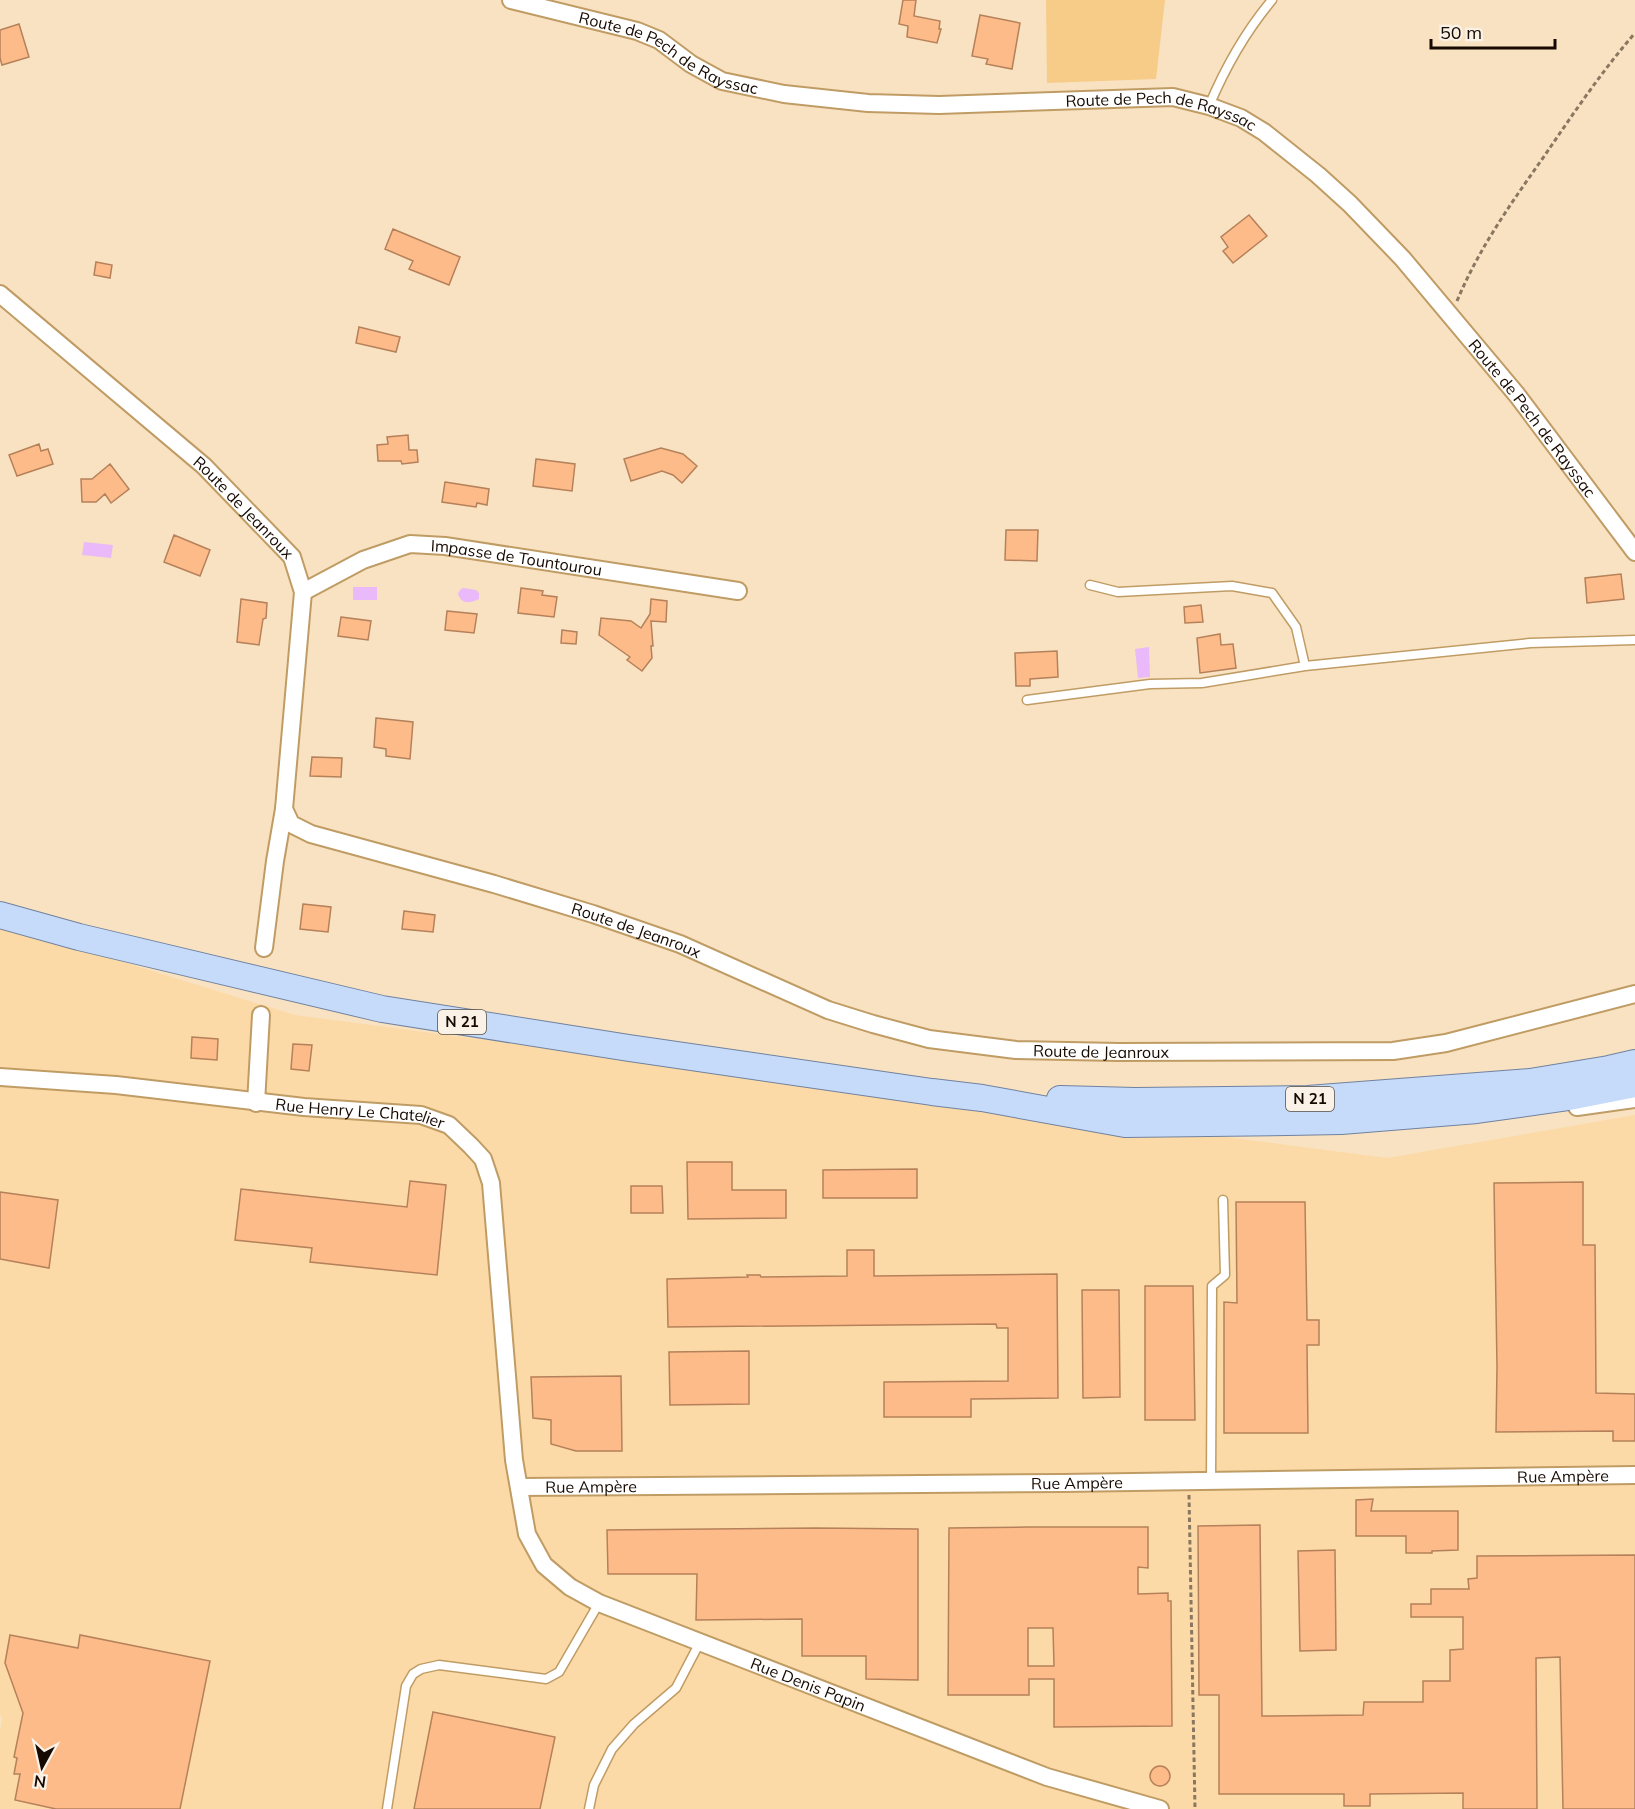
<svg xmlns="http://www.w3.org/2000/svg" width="1635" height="1809" font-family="Mulish,sans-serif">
<rect width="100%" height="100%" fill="#f9e2c1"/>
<!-- built -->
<path fill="#fcdaa7" d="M0 924 295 1015 1387 1158 1635 1115V1809H0V1732L2 1719 0 1714Z"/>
<!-- green -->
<path fill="#f7cb88" d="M1046 0H1165L1156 79 1047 83Z"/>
<!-- water -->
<path fill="#e9b9f9" d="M84 542 113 545 111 558 82 555Z
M353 587H377V600H353Z
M463 588 476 590 479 593V599C470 604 460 604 458 593L461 589Z
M1149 647 1150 677 1138 678 1135 649Z"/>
<!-- building -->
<path fill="#febb8a" stroke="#b5815a" stroke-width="1.5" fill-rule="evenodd" d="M903 0H916L914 16 940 21 939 29H941L937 43 907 37 908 26 899 24Z
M980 15 1020 23 1012 69 986 64 988 59 972 56Z
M19 24 29 57 2 65 0 58V30Z
M1249 215 1267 236 1233 263 1223 251 1228 247 1221 237Z
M393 229 460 257 449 285 409 269 413 261 385 249Z
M96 262 112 265 110 278 94 275Z
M359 327 400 337 396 352 356 343Z
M408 435 409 450H417L418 462 402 464 401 461H378L377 445 388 444 387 437Z
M39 444 41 451 48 449 53 464 17 476 9 455Z
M661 448 683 454 697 466 682 483 673 475 662 471 631 481 624 459Z
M536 459 575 464 572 491 533 486Z
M110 464 129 489 111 503 105 494 96 502H82L81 479H92Z
M445 482 489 489 487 505 477 503 476 507 442 502Z
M1006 530H1038L1037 561 1005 560Z
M174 535 210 550 200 576 164 562Z
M1621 574 1624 599 1587 603 1585 578Z
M521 588 543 591 542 595 557 597 554 617 518 613Z
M241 599 267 603 266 618 263 619 259 645 237 642Z
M651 599 667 601 666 622 651 621 653 646H651L652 658 642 671 627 660 630 657 599 635 601 618 631 621 641 628 650 614Z
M1201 605 1203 622 1185 623 1184 607Z
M447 611 477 614 474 633 445 630Z
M341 617 371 621 368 640 338 636Z
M562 630 577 632 576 644 561 643Z
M1220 634 1221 645 1233 644 1236 668 1200 673 1197 638Z
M1057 651 1058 677 1030 679V686H1016L1015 653Z
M376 718 413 722 410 759 386 756V749L374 747Z
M312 757 342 758 341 777 310 776Z
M303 904 331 907 328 932 300 929Z
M404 911 435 915 433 932 402 929Z
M192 1037 218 1039 217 1060 191 1058Z
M293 1044 312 1045 309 1071 291 1069Z
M687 1162H732V1190H786V1218L688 1219Z
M917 1169V1198H823V1170Z
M410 1181 446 1185 437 1275 310 1262 312 1248 235 1240 241 1189 407 1207Z
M1583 1182V1245H1595L1596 1393 1635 1394V1441H1613V1431L1496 1432 1497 1367 1494 1183Z
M631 1186H662L663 1213H631Z
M0 1192 58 1200 49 1268 0 1259Z
M1236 1202H1305L1307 1320H1319V1345H1307L1308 1433H1224V1302L1237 1303Z
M847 1250H874V1276L1057 1274 1058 1398 971 1399V1417H884V1382L1008 1381V1328H997L996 1324 668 1327 667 1279 748 1277 747 1275H760L761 1277 847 1276Z
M1145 1286H1193L1195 1420H1145Z
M1082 1290H1119L1120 1397 1083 1398Z
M749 1351V1404L670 1405 669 1352Z
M621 1376 622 1451H576L551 1444V1420L533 1418 531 1377Z
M1373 1499 1371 1511H1458V1550L1432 1551V1553H1406V1536H1356V1500Z
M1260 1525 1262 1716 1363 1715 1364 1702H1423V1681H1450V1650L1463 1649V1617H1411V1604H1431V1589H1469L1468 1579 1477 1578V1556L1635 1555V1809H1563L1560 1657 1536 1658 1537 1809H1463V1793L1370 1794V1806H1344V1794H1219V1695H1199L1198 1526Z
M1028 1527H1148V1568L1138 1567V1594L1168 1593V1601H1171L1172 1726 1054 1727V1679H1029V1695H948L949 1528ZM1028 1628H1053L1054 1666H1028Z
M816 1528 918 1529V1680L866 1679V1656H802V1619L696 1620 697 1574H608L607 1530Z
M1335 1550 1336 1650 1300 1651 1298 1551Z
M10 1635 78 1648 80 1635 210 1661 180 1809H56L15 1800 20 1774H14L17 1758 14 1757 23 1713 5 1663Z
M433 1712 555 1737 540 1809H414Z
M1150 1776a10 10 0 1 1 20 0a10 10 0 1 1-20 0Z"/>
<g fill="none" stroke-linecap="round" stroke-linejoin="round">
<!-- lane casing -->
<g stroke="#c09c65" stroke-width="11">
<path id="lane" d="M1209 106C1225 68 1246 31 1272 0
M1090 585 1118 592 1232 586 1272 593 1296 627 1305 666 1530 643 1635 640
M1027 700 1150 684 1202 683 1305 666
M1211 1481 1212 1286 1225 1275 1223 1200
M387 1809 406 1686 413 1674 421 1669 439 1665 546 1679 559 1672 599 1603
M589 1809 594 1785 612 1749 634 1724 676 1688 700 1642"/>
</g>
<!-- street casing -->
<g stroke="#c09c65" stroke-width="20">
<g id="street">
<path id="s1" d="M511 0 637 31 659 40 691 64 722 81 784 94 868 103 939 105 1173 97 1209 106 1241 118 1264 132 1318 175 1350 204 1403 259 1517 395 1635 552"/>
<path id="s2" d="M0 294 204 466 292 557 303 592 284 809 291 824 311 834 494 884 593 914 680 944 828 1010 873 1024 929 1039 1016 1050 1119 1052 1393 1051 1446 1043 1635 994"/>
<path id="s3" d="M303 592 363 560 410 544 445 546 738 591"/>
<path d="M264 948 275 861 284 809"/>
<path id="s4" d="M0 1077 116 1085 304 1107 421 1115 449 1125 471 1146 483 1159 491 1183 514 1460 527 1534 544 1565 570 1587 599 1603 1047 1777 1160 1809"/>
<path d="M256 1103 261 1015"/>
<path d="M1577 1107 1635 1099"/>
<path id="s5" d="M519 1487 1063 1483 1635 1475"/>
</g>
</g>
<!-- primary casing -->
<g stroke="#70829f" stroke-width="28">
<path id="primary" d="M0 915 79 937 382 1009 629 1048 932 1092 982 1098 1125 1124 1288 1122 1341 1121 1477 1110 1569 1097 1635 1084
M1060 1099 1135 1101 1308 1099 1530 1082 1609 1069 1635 1063"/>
</g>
<!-- path -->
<path stroke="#897762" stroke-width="3" stroke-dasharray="4.5 3" stroke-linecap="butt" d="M1457 301C1479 248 1512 202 1545 155 1573 114 1602 71 1635 33
M1189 1495 1195 1809"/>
<!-- lane -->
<use href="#lane" stroke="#fff" stroke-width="8"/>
<!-- street -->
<use href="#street" stroke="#fff" stroke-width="16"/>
<!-- primary -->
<use href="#primary" stroke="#c6dbf9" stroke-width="26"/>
</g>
<g text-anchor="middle" stroke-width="4.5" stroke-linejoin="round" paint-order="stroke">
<!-- shield labels -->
<g fill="#faf2e7" stroke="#5a4f45" stroke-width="1.5">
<rect x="438" y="1010" width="48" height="24" rx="4.5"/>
<rect x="1286" y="1087" width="48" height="24" rx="4.5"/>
</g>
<g font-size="15" font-weight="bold" fill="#160900">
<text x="462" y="1027">N 21</text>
<text x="1310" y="1104">N 21</text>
</g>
<!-- street labels -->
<g font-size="16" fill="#160900" stroke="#faf2e7">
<text dy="6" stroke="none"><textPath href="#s1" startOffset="168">Route de Pech de Rayssac</textPath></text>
<text dy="6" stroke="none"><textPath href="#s1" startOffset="672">Route de Pech de Rayssac</textPath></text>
<text dy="6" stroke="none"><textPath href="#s1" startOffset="1174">Route de Pech de Rayssac</textPath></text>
<text dy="6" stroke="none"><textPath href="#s2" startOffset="324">Route de Jeanroux</textPath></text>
<text dy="6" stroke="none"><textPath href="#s3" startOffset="225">Impasse de Tountourou</textPath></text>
<text dy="6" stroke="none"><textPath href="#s2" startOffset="1026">Route de Jeanroux</textPath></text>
<text dy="6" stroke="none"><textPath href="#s2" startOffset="1512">Route de Jeanroux</textPath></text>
<text dy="6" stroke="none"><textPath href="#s4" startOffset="362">Rue Henry Le Chatelier</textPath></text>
<text dy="6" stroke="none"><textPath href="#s5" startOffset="1044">Rue Ampère</textPath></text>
<text dy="6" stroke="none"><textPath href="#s5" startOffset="558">Rue Ampère</textPath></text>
<text dy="6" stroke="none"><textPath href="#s5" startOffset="72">Rue Ampère</textPath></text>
<text dy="6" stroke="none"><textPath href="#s4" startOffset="1206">Rue Denis Papin</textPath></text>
</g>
</g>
<!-- north arrow -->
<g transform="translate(42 1767) rotate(188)" stroke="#faf2e7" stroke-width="4.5" paint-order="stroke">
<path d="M0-4.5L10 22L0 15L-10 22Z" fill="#160900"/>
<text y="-9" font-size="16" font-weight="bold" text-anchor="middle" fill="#160900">N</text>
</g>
<!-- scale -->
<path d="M1431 39v9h124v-9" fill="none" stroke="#160900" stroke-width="3"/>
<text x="1440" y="39" font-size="18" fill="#160900" stroke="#faf2e7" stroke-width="4.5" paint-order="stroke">50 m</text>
</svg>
